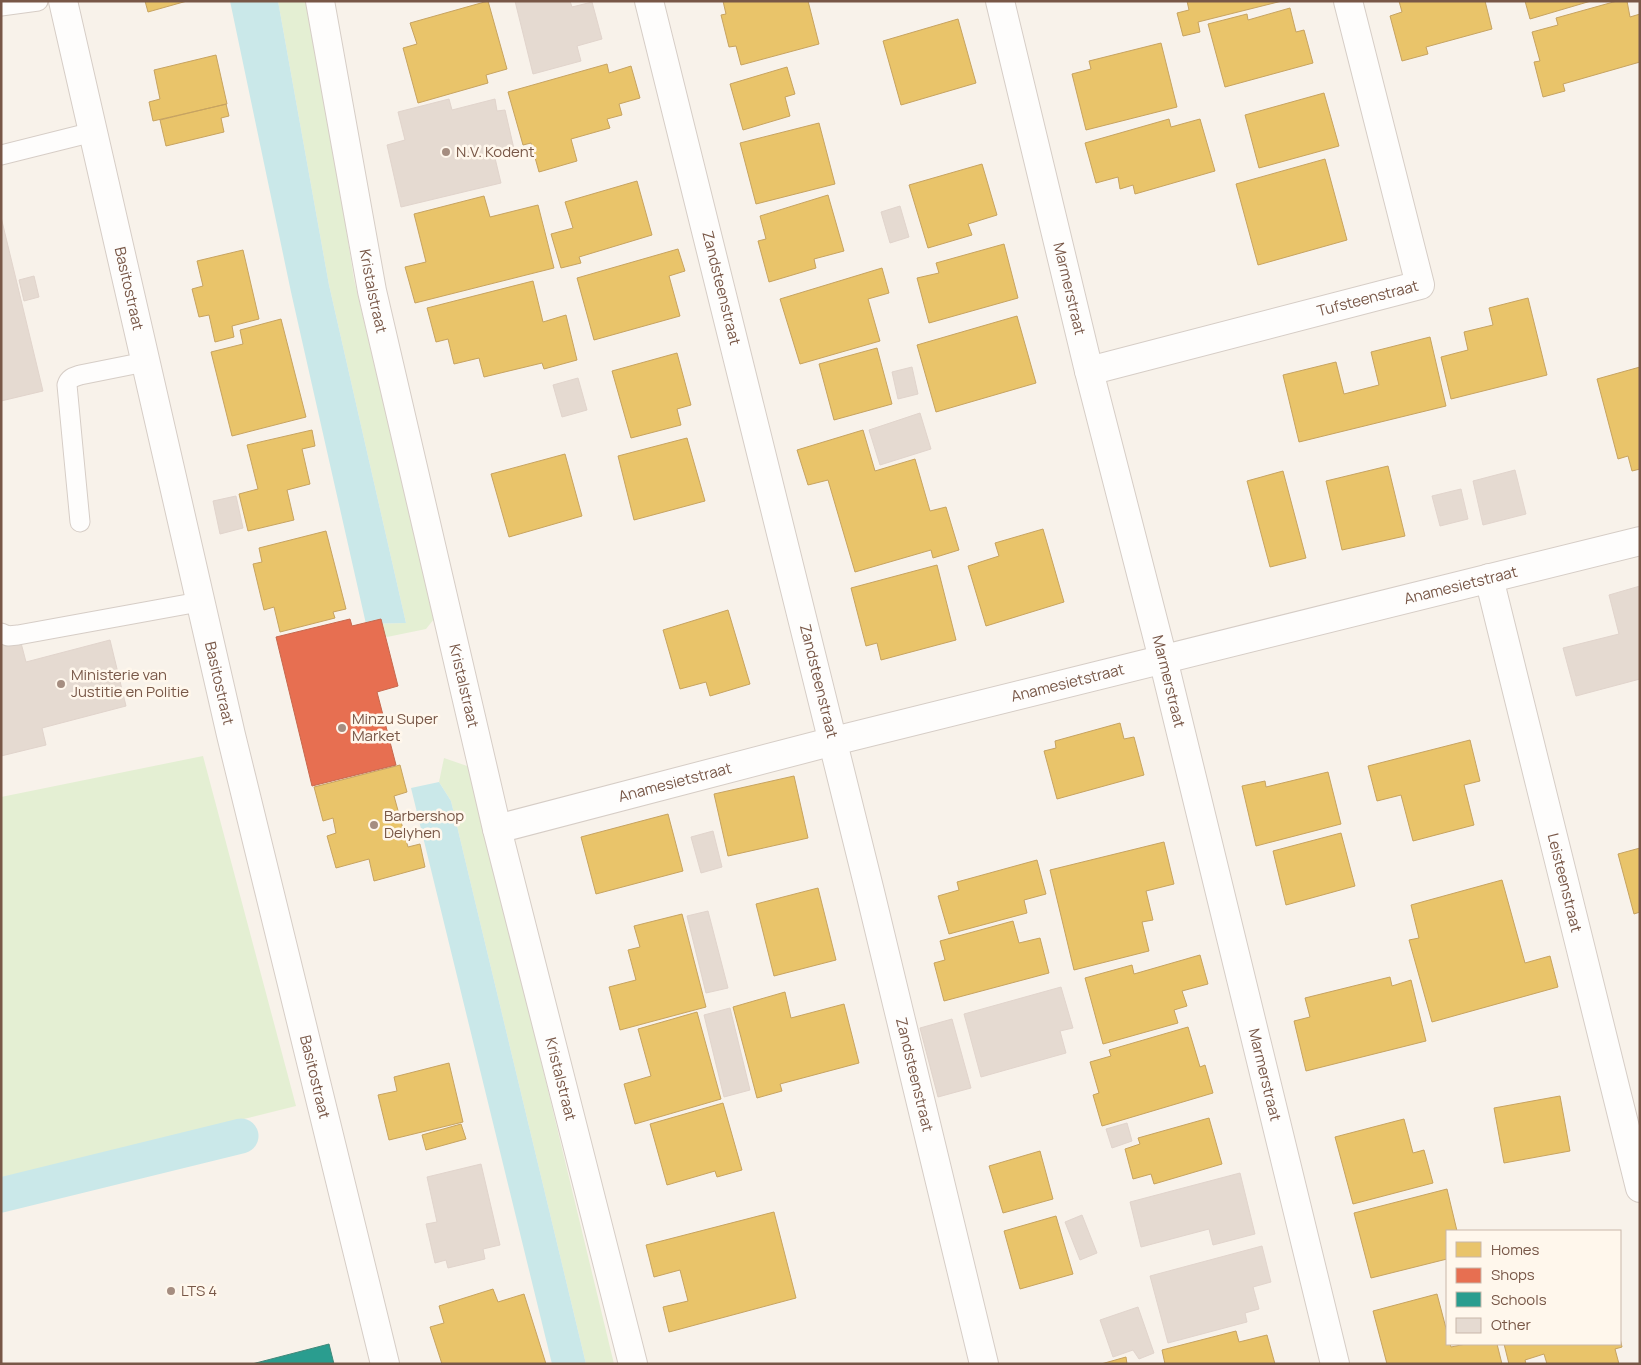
<svg xmlns="http://www.w3.org/2000/svg" width="1641" height="1365" font-family="Manrope,sans-serif">
<rect width="100%" height="100%" fill="#f8f2ea"/>
<!-- green -->
<path fill="#e4efd3" d="M278 1H310L354 279 434 619 426 629 387 637 366 624 406 623 329 285Z
M203 756 296 1106 1 1179V797Z
M444 758 470 767 614 1364H586L451 801 439 782Z"/>
<!-- water -->
<path fill="#cae8e9" d="M230 1H278L329 285 406 623 366 624 291 292Z
M439 782 451 801 586 1364H552L411 788Z"/>
<!-- homes -->
<path fill="#e9c46a" stroke="#c7a360" d="M145 1H187L148 12Z
M488 1 507 69 486 75 488 83 418 103 403 48 417 44 410 23Z
M723 1H808L819 44 741 65 736 46 729 47 721 15 726 14Z
M1187 1H1282L1198 22 1200 32 1183 36 1177 13 1189 10Z
M1399 1H1485L1492 29 1426 47 1428 54 1402 61 1390 16 1402 12Z
M1525 1H1591L1530 19Z
M1617 1H1627L1630 17 1640 14V62L1563 84 1565 91 1543 97 1534 62 1540 61 1532 32 1558 25 1556 18Z
M1290 8 1296 32 1304 30 1313 63 1225 87 1208 24 1247 14 1248 20Z
M958 19 976 83 901 105 883 41Z
M1161 43 1177 107 1086 130 1072 74 1091 69 1089 61Z
M216 55 227 104 153 121 149 102 160 99 154 70Z
M607 64 609 73 631 66 640 98 619 104 622 115 607 119 610 128 571 139 577 161 539 172 531 143 523 145 508 92Z
M787 67 795 94 785 97 790 116 743 130 730 84Z
M1324 93 1339 146 1259 168 1245 115Z
M226 104 229 116 221 118 224 132 166 146 160 120Z
M1169 119 1171 127 1200 119 1215 171 1135 194 1133 185 1120 189 1118 177 1096 183 1085 143Z
M819 123 835 184 756 204 740 143Z
M1325 159 1347 240 1258 265 1236 184Z
M982 164 997 215 968 224 972 235 928 248 909 185Z
M637 181 652 235 579 257 581 263 561 268 551 234 573 228 565 202Z
M828 195 844 251 814 259 816 268 769 282 758 241 766 239 760 216Z
M484 196 490 217 538 205 554 268 415 303 405 267 426 262 414 214Z
M1004 244 1018 298 929 323 917 278 939 273 936 263Z
M678 249 685 271 669 276 680 316 594 340 577 278Z
M243 250 259 319 232 326 234 337 215 342 209 315 199 317 192 289 203 286 197 261Z
M882 268 889 293 868 299 880 341 800 364 780 299Z
M533 281 543 322 566 315 577 360 544 369 542 363 484 377 479 358 454 364 448 339 436 342 427 308Z
M1528 298 1547 375 1451 399 1441 357 1468 350 1464 332 1493 325 1489 308Z
M1017 316 1036 383 936 412 917 345Z
M281 319 306 417 232 436 211 352 243 344 240 330Z
M1430 337 1446 406 1299 442 1283 375 1336 362 1344 394 1379 385 1371 352Z
M877 348 892 404 834 420 819 364Z
M677 353 691 405 677 409 681 425 631 438 612 371Z
M1640 367V469L1632 471 1628 456 1618 459 1597 379Z
M312 430 315 446 302 449 310 484 287 490 294 520 248 531 239 494 258 489 247 445Z
M863 430 875 471 915 459 930 511 946 507 959 550 933 558 931 550 855 572 828 480 808 485 797 450Z
M687 438 705 501 634 520 618 456Z
M565 454 582 516 509 537 491 474Z
M1388 466 1405 536 1342 550 1326 481Z
M1283 471 1306 558 1270 567 1247 481Z
M1043 529 1064 602 986 626 968 566 999 556 995 543Z
M326 531 346 609 333 612 335 618 280 632 274 607 264 610 253 564 262 562 259 548Z
M937 565 956 640 881 660 877 643 866 646 851 588Z
M728 610 750 684 710 696 706 682 680 689 663 630Z
M1120 723 1124 739 1134 737 1144 775 1057 799 1044 751 1056 748 1055 741Z
M1470 740 1480 781 1464 785 1474 825 1413 841 1401 795 1377 801 1368 766Z
M400 765 407 792 394 796 408 847 420 844 425 867 374 881 369 859 336 868 327 836 336 833 333 818 323 821 314 787Z
M1328 772 1341 824 1256 846 1242 786 1265 781 1266 787Z
M794 776 808 838 728 856 714 794Z
M668 814 683 871 596 894 581 837Z
M1341 833 1355 886 1286 905 1273 851Z
M1164 842 1174 884 1146 891 1153 920 1142 922 1149 951 1074 970 1050 870Z
M1640 848V912L1634 914 1618 854Z
M1037 860 1046 894 1024 900 1027 913 949 934 938 896 959 890 957 882Z
M1502 880 1525 963 1550 956 1558 987 1432 1022 1409 940 1419 938 1411 905Z
M818 888 836 960 774 976 756 904Z
M682 914 706 1007 620 1030 609 987 636 980 628 950 640 947 634 926Z
M1013 921 1019 943 1040 938 1049 973 944 1001 934 963 945 960 940 941Z
M1200 955 1208 984 1182 991 1187 1006 1174 1010 1178 1023 1103 1044 1085 978 1132 965 1134 974Z
M1390 977 1392 986 1411 980 1426 1041 1306 1071 1294 1021 1310 1017 1305 998Z
M785 992 791 1018 844 1004 859 1063 780 1084 782 1091 757 1098 733 1007Z
M697 1012 721 1099 635 1124 624 1084 651 1076 638 1029Z
M1188 1027 1200 1067 1205 1065 1213 1093 1102 1126 1093 1095 1099 1093 1090 1062 1111 1056 1109 1050Z
M449 1063 463 1122 389 1140 378 1095 397 1091 394 1077Z
M1560 1096 1570 1151 1504 1163 1494 1108Z
M723 1103 742 1170 717 1177 715 1171 667 1185 650 1124Z
M1209 1118 1222 1164 1154 1184 1151 1174 1133 1179 1125 1149 1140 1144 1138 1138Z
M1404 1119 1413 1153 1424 1150 1433 1183 1353 1204 1335 1137Z
M461 1124 466 1139 426 1150 422 1135Z
M1040 1151 1053 1199 1003 1213 989 1166Z
M1447 1189 1457 1231H1447V1259L1371 1278 1354 1213Z
M774 1212 796 1298 669 1332 663 1307 688 1301 680 1270 654 1277 646 1245Z
M1056 1216 1073 1274 1020 1289 1004 1231Z
M493 1289 498 1302 524 1294 546 1364H442L430 1327 444 1323 439 1306Z
M1437 1294 1447 1332V1344H1450L1451 1347 1466 1344H1497L1502 1364H1387L1373 1311Z
M1236 1331 1239 1342 1267 1335 1275 1364H1165L1162 1350Z
M1620 1338 1622 1347 1615 1349 1619 1364H1547L1544 1354 1525 1360 1526 1364H1509L1504 1344H1620Z
M1126 1357 1127 1364H1101Z"/>
<!-- shops -->
<path fill="#e76f51" stroke="#c6684e" d="M350 619 352 626 381 619 398 686 377 692 396 765 312 786 276 637Z"/>
<!-- schools -->
<path fill="#2a9d8f" stroke="#418879" d="M329 1344 334 1364H252Z"/>
<g fill="none" stroke-linecap="round" stroke-linejoin="round">
<!-- canal -->
<path stroke="#cae8e9" stroke-width="35" d="M1 1195 241 1136"/>
</g>
<!-- building -->
<path fill="#e5dad1" stroke="#e1d4cc" d="M515 1H570L572 7 592 2 602 39 577 46 581 61 533 74Z
M449 99 452 110 495 99 497 111 505 110 514 149 494 154 501 183 401 207 387 145 405 140 398 112Z
M900 206 909 237 890 243 881 212Z
M1 217 43 391 1 401Z
M34 276 39 297 24 301 19 280Z
M912 367 918 394 898 399 892 372Z
M578 378 587 410 562 417 553 385Z
M920 413 931 449 880 465 869 430Z
M1515 470 1526 514 1483 525 1473 481Z
M1461 489 1468 519 1440 526 1432 496Z
M236 496 243 528 220 534 213 501Z
M1640 586V679L1576 696 1563 648 1619 634 1609 595Z
M20 639 26 662 110 640 126 706 42 728 46 745 1 756V644Z
M713 831 722 867 701 873 691 837Z
M708 911 728 988 706 993 687 916Z
M1061 987 1073 1028 1060 1031 1066 1053 981 1077 964 1014Z
M730 1008 750 1090 724 1097 704 1015Z
M952 1019 971 1088 938 1097 920 1028Z
M1127 1123 1132 1141 1112 1148 1106 1129Z
M481 1164 500 1245 483 1249 485 1259 448 1268 446 1260 435 1263 426 1224 437 1222 427 1177Z
M1240 1173 1255 1234 1213 1245 1209 1229 1141 1247 1130 1202Z
M1082 1215 1097 1253 1080 1260 1065 1222Z
M1262 1246 1271 1282 1253 1287 1259 1309 1245 1313 1247 1322 1168 1343 1150 1276Z
M1138 1307 1154 1353 1139 1359 1133 1350 1113 1357 1100 1320Z"/>
<g fill="none" stroke-linecap="round" stroke-linejoin="round">
<!-- service casing -->
<g stroke="#d6cdc6" stroke-width="21">
<path id="service" d="M1 6 38 1
M1 155 93 132
M80 522 67 385C69 378 74 377 80 375L145 362
M1 633 8 636 18 635 199 602"/>
</g>
<!-- minor casing -->
<g stroke="#d6cdc6" stroke-width="30">
<g id="minor">
<path id="s1" d="M649 1C764 455 875 909 984 1364"/>
<path id="s2" d="M1000 1 1089 371 1163 659 1335 1364"/>
<path id="s3" d="M1089 371 1420 285 1348 1"/>
<path id="s4" d="M1489 578 1640 1188"/>
<path id="s5" d="M497 829 834 741 1640 541"/>
</g>
</g>
<!-- tertiary casing -->
<g stroke="#d6cdc6" stroke-width="30">
<g id="tertiary">
<path id="s6" d="M63 1 231 735 385 1364"/>
<path id="s7" d="M320 1 372 291 497 829 633 1364"/>
</g>
</g>
<!-- service -->
<use href="#service" stroke="#fefdfc" stroke-width="19"/>
<!-- minor -->
<use href="#minor" stroke="#fefdfc" stroke-width="28"/>
<!-- tertiary -->
<use href="#tertiary" stroke="#fefdfc" stroke-width="28"/>
</g>
<!-- markers -->
<g fill="#a58d80" stroke="#fff7ec" stroke-width="2">
<circle cx="446" cy="152" r="5"/>
<circle cx="61" cy="684" r="5"/>
<circle cx="342" cy="728" r="5"/>
<circle cx="374" cy="825" r="5"/>
<circle cx="171" cy="1291" r="5"/>
</g>
<g text-anchor="middle" stroke-width="5" stroke-linejoin="round" paint-order="stroke">
<!-- poi labels -->
<g font-size="15" fill="#785747" stroke="#fff7ec" text-anchor="start">
<text x="456" y="157">N.V. Kodent</text>
<text x="71" y="680">Ministerie van<tspan x="71" dy="17">Justitie en Politie</tspan></text>
<text x="352" y="724">Minzu Super<tspan x="352" dy="17">Market</tspan></text>
<text x="384" y="821">Barbershop<tspan x="384" dy="17">Delyhen</tspan></text>
<text x="181" y="1296">LTS 4</text>
</g>
<!-- street labels -->
<g font-size="15" fill="#785747" stroke="#fff7ec">
<text dy="5" stroke="none"><textPath href="#s6" startOffset="295">Basitostraat</textPath></text>
<text dy="5" stroke="none"><textPath href="#s1" startOffset="296">Zandsteenstraat</textPath></text>
<text dy="5" stroke="none"><textPath href="#s2" startOffset="296">Marmerstraat</textPath></text>
<text dy="5" stroke="none"><textPath href="#s7" startOffset="295">Kristalstraat</textPath></text>
<text dy="5" stroke="none"><textPath href="#s3" startOffset="288">Tufsteenstraat</textPath></text>
<text dy="5" stroke="none"><textPath href="#s5" startOffset="994">Anamesietstraat</textPath></text>
<text dy="5" stroke="none"><textPath href="#s1" startOffset="701">Zandsteenstraat</textPath></text>
<text dy="5" stroke="none"><textPath href="#s2" startOffset="701">Marmerstraat</textPath></text>
<text dy="5" stroke="none"><textPath href="#s5" startOffset="589">Anamesietstraat</textPath></text>
<text dy="5" stroke="none"><textPath href="#s6" startOffset="700">Basitostraat</textPath></text>
<text dy="5" stroke="none"><textPath href="#s7" startOffset="700">Kristalstraat</textPath></text>
<text dy="5" stroke="none"><textPath href="#s5" startOffset="184">Anamesietstraat</textPath></text>
<text dy="5" stroke="none"><textPath href="#s4" startOffset="314">Leisteenstraat</textPath></text>
<text dy="5" stroke="none"><textPath href="#s1" startOffset="1106">Zandsteenstraat</textPath></text>
<text dy="5" stroke="none"><textPath href="#s2" startOffset="1106">Marmerstraat</textPath></text>
<text dy="5" stroke="none"><textPath href="#s6" startOffset="1105">Basitostraat</textPath></text>
<text dy="5" stroke="none"><textPath href="#s7" startOffset="1105">Kristalstraat</textPath></text>
</g>
</g>
<!-- border -->
<rect width="1641" height="1365" fill="none" stroke="#785747" stroke-width="5"/>
<!-- legend -->
<rect x="1446" y="1230" width="175" height="115" fill="#fff7ec" stroke="#c9b7aa"/>
<rect x="1456" y="1242" width="25" height="15" fill="#e9c46a" stroke="#c9b7aa"/>
<text x="1491" y="1255" font-size="15" fill="#785747">Homes</text>
<rect x="1456" y="1268" width="25" height="15" fill="#e76f51" stroke="#c9b7aa"/>
<text x="1491" y="1280" font-size="15" fill="#785747">Shops</text>
<rect x="1456" y="1292" width="25" height="15" fill="#2a9d8f" stroke="#c9b7aa"/>
<text x="1491" y="1305" font-size="15" fill="#785747">Schools</text>
<rect x="1456" y="1318" width="25" height="15" fill="#e5dad1" stroke="#c9b7aa"/>
<text x="1491" y="1330" font-size="15" fill="#785747">Other</text>
</svg>
